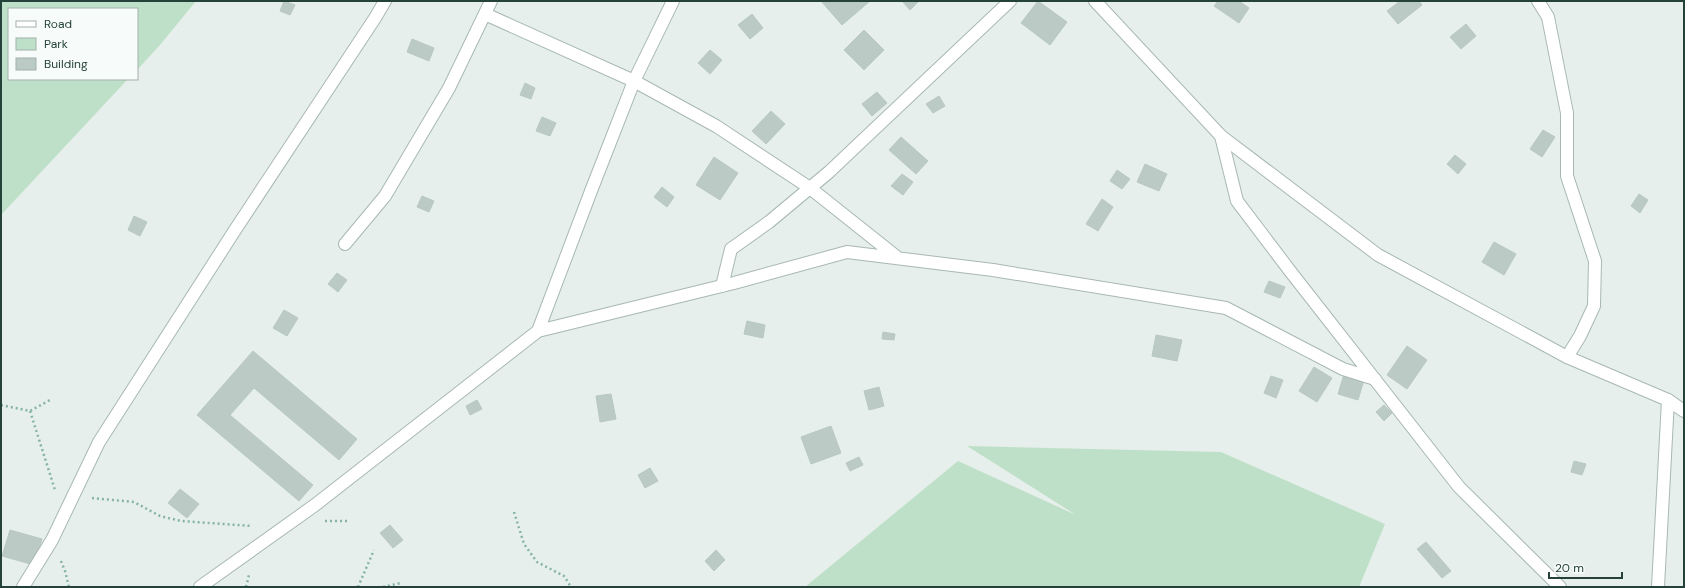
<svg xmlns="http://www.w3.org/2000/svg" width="1685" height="588" font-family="'DM Sans',sans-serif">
<rect width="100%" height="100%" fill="#e6efeb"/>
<!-- green -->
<path fill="#bfe0c8" d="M1 1H196L160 45 137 70V9H9V79H128L1 215Z
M967 446 1221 452 1385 524 1359 587H805L958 461 1076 515Z"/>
<!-- building -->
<path fill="#bbcac4" stroke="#b8c9c2" d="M284 1 295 5 290 15 280 11Z
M821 1H870L842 25Z
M902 1H917L918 2 910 10Z
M1038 1 1067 22 1050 45 1021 23Z
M1218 1H1239L1249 8 1239 23 1214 6Z
M1400 1H1419L1422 5 1398 24 1387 11Z
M752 14 763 28 750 39 738 25Z
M1466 24 1476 36 1461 49 1450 37Z
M864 30 884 50 864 70 844 50Z
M412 39 434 48 429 61 407 52Z
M710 50 722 60 710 74 698 63Z
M525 83 535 88 531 99 520 95Z
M877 92 887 103 872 116 862 104Z
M939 96 945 106 933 113 926 104Z
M771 111 785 124 766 144 752 131Z
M542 117 556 123 550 136 536 131Z
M1543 130 1555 137 1542 157 1530 149Z
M901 137 928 161 916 174 889 150Z
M1455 155 1466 164 1458 174 1447 164Z
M714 157 738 173 720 200 696 185Z
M1145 164 1167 174 1159 191 1137 182Z
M1117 170 1130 179 1122 189 1110 181Z
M902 174 913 182 903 195 891 186Z
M662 187 674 197 667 207 654 197Z
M1639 194 1648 200 1640 213 1631 206Z
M422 196 434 201 429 212 417 207Z
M1102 199 1113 207 1098 231 1086 224Z
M134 216 147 222 140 236 128 230Z
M1494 242 1516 254 1504 275 1482 262Z
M337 273 347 280 338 292 328 284Z
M1269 281 1285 287 1280 298 1264 292Z
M284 310 298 318 287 336 273 328Z
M747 321 765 325 763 338 744 334Z
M883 332 895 334 894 340 882 339Z
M1156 335 1182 340 1177 361 1152 356Z
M1407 346 1427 360 1407 389 1387 375Z
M253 351 357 439 339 460 254 388 230 415 313 485 299 501 197 415Z
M1314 367 1332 378 1317 402 1299 391Z
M1344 374 1364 380 1358 400 1338 394Z
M1271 376 1283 380 1276 398 1264 393Z
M879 387 884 406 869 410 864 391Z
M611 394 616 419 600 422 596 396Z
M477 400 482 409 470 415 466 406Z
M1384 405 1392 413 1384 421 1376 412Z
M831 426 841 453 811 464 801 437Z
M859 457 863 465 850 471 846 463Z
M1574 461 1586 464 1582 475 1571 472Z
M650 468 658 481 645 488 638 475Z
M180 489 199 504 187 518 168 503Z
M390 525 403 540 393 548 380 533Z
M10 530 42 539 34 565 2 556Z
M1426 542 1451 571 1442 578 1417 549Z
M716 550 725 560 714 571 705 561Z"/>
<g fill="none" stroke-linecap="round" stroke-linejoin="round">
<!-- minor casing -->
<g stroke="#a8b8b2" stroke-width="14">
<path id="minor" d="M1538 1 1548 17 1567 113V176L1595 261 1594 306 1580 336 1567 357
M485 14 634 81 716 126 810 188 898 258
M1221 136 1237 201 1290 271 1459 487 1560 587
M345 244 385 196 449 88 491 1
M722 286 731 249 769 222 829 172 1010 1
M538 331 591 191 634 81 673 1
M23 587 52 540 99 442 235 230 375 18 385 1
M200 587 315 505 538 331 734 283 847 252 993 270 1226 308 1343 369 1375 379
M1658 587 1668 400"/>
</g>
<!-- tertiary casing -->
<g stroke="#a8b8b2" stroke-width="14">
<path id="tertiary" d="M1095 1 1221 136 1378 255 1567 357 1668 400 1684 411"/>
</g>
<!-- path -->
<path stroke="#86b3a5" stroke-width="2.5" stroke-dasharray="2 3" stroke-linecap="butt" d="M1 405 30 411 50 400
M30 411 55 490
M92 498 134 502 160 516 181 521 252 526
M514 512 524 544 537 562 564 576 571 587
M325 521H347
M61 561 65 571 69 587
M246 587 249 575
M358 587 374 550
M383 587 401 583"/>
<!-- minor -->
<use href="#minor" stroke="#fff" stroke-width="12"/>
<!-- tertiary -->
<use href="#tertiary" stroke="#fff" stroke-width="12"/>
</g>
<!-- border -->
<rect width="1685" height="588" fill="none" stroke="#24423a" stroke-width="4"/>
<!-- legend -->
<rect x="8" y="8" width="130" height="72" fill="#f7fbf9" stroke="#a3b1ad"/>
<rect x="16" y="21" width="20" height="6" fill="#ffffff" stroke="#a3b1ad"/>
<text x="44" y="28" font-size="12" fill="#24423a">Road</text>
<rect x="16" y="38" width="20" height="12" fill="#bfe0c8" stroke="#a3b1ad"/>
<text x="44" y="48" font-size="12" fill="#24423a">Park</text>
<rect x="16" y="58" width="20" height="12" fill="#bbcac4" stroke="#a3b1ad"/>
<text x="44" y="68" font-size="12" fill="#24423a">Building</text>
<!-- scale -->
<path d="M1549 572v6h73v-6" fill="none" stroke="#24423a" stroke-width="2"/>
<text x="1555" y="572" font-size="12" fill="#24423a" stroke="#f7fbf9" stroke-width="3" paint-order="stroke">20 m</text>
</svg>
